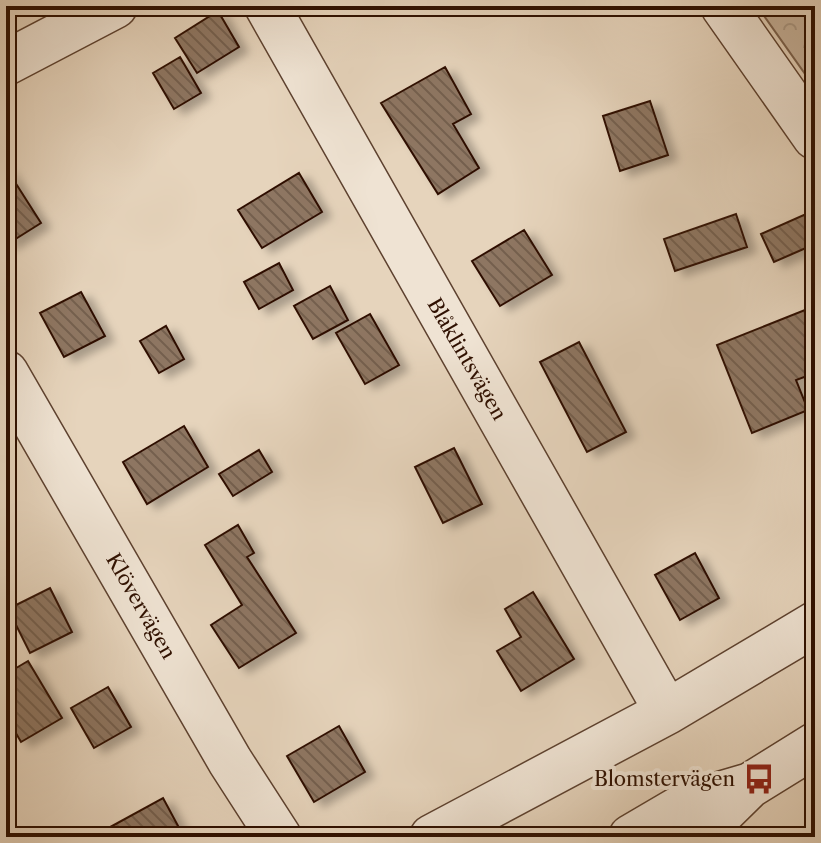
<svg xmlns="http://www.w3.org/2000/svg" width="821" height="843" font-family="'Libre Caslon Text',serif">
<defs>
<pattern id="forest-crowns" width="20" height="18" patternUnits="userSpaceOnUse" patternTransform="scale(2)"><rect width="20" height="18" fill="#c7b39c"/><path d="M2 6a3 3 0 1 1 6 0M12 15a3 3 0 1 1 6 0" fill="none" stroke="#ab9985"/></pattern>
<pattern id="building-back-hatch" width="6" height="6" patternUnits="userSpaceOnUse" patternTransform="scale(2)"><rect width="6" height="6" fill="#8e7662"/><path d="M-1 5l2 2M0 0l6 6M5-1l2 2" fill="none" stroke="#745f4e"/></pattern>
<filter id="shadow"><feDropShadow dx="9" dy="5" stdDeviation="4" flood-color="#0004"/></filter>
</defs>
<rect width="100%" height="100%" fill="#e6d4bc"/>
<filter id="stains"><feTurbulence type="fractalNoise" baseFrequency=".0025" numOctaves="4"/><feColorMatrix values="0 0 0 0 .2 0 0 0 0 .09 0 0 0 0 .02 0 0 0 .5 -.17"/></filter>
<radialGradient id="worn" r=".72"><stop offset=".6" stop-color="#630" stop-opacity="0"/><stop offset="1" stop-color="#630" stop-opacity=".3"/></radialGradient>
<!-- forest -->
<path fill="url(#forest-crowns)" stroke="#7b624e" stroke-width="2" d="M757 6H815V88Z"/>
<!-- building -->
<path fill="url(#building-back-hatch)" stroke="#2f1000" stroke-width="2" filter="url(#shadow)" d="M218 11 239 47 197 73 175 38Z
M180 57 201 93 174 109 153 73Z
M445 67 471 114 453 124 479 168 438 194 381 103Z
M650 101 668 155 620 171 603 116Z
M6 168 41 223 6 245Z
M299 173 322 212 262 248 238 210Z
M815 210V244L774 262 761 234Z
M736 214 747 247 675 271 664 239Z
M524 230 552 275 500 306 472 261Z
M279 263 293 290 259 309 244 282Z
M330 286 348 320 313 339 294 306Z
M81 292 105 336 64 357 40 313Z
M815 306V373L796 380 808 410 752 433 717 345Z
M370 314 399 365 365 384 336 333Z
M166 326 184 359 159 373 140 341Z
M579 342 626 432 587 452 540 362Z
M184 426 208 467 147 504 123 462Z
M454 448 482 504 443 523 415 467Z
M259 450 272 472 233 496 219 474Z
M238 525 254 553 247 557 296 633 239 668 211 625 242 605 205 545Z
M695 553 719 598 680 620 655 575Z
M50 588 72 632 30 653 8 609Z
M533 592 574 659 521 691 497 651 521 637 505 609Z
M28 661 62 718 21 742 6 716V674Z
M108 687 131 727 94 748 71 708Z
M339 726 365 772 314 802 287 756Z
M163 798 184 837H92Z"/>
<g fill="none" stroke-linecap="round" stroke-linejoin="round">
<!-- minor casing -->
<g stroke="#5d412f" stroke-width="47">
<path id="minor" d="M267 6 667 712
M723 6 815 137
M6 63 115 6
M6 373 230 761 279 837
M432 837 667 712 815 624
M631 837 689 803 747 786
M697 837 749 786 815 745"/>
</g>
<!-- minor -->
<use href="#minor" stroke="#efe3d3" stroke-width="44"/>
</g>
<!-- icons -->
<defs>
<g id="bus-bare" transform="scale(2.4)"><path d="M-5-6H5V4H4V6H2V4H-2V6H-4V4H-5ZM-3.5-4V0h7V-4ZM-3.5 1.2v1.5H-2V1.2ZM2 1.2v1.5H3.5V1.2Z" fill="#8f2418" stroke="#efe3d3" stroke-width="2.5" paint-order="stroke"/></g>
</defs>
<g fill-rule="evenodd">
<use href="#bus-bare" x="759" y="779"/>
</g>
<g text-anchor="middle" stroke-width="8" stroke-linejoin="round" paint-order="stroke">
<!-- street labels -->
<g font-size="20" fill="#2f1000" stroke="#efe3d3">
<text transform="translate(467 359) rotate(60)" y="7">Blåklintsvägen</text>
<text transform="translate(141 606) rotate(60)" y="7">Klövervägen</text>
</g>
<!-- poi labels -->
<g font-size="20" fill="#2f1000" stroke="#efe3d3" text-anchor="end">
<text x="735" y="786">Blomstervägen</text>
</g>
</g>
<!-- margin -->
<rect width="821" height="843" fill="none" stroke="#e6d4bc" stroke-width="32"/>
<rect x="8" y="8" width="805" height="827" fill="none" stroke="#2f1000" stroke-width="4"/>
<rect x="16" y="16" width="789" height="811" fill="none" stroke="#2f1000" stroke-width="2"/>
<rect width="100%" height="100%" filter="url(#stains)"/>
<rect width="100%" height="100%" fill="url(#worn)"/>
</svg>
